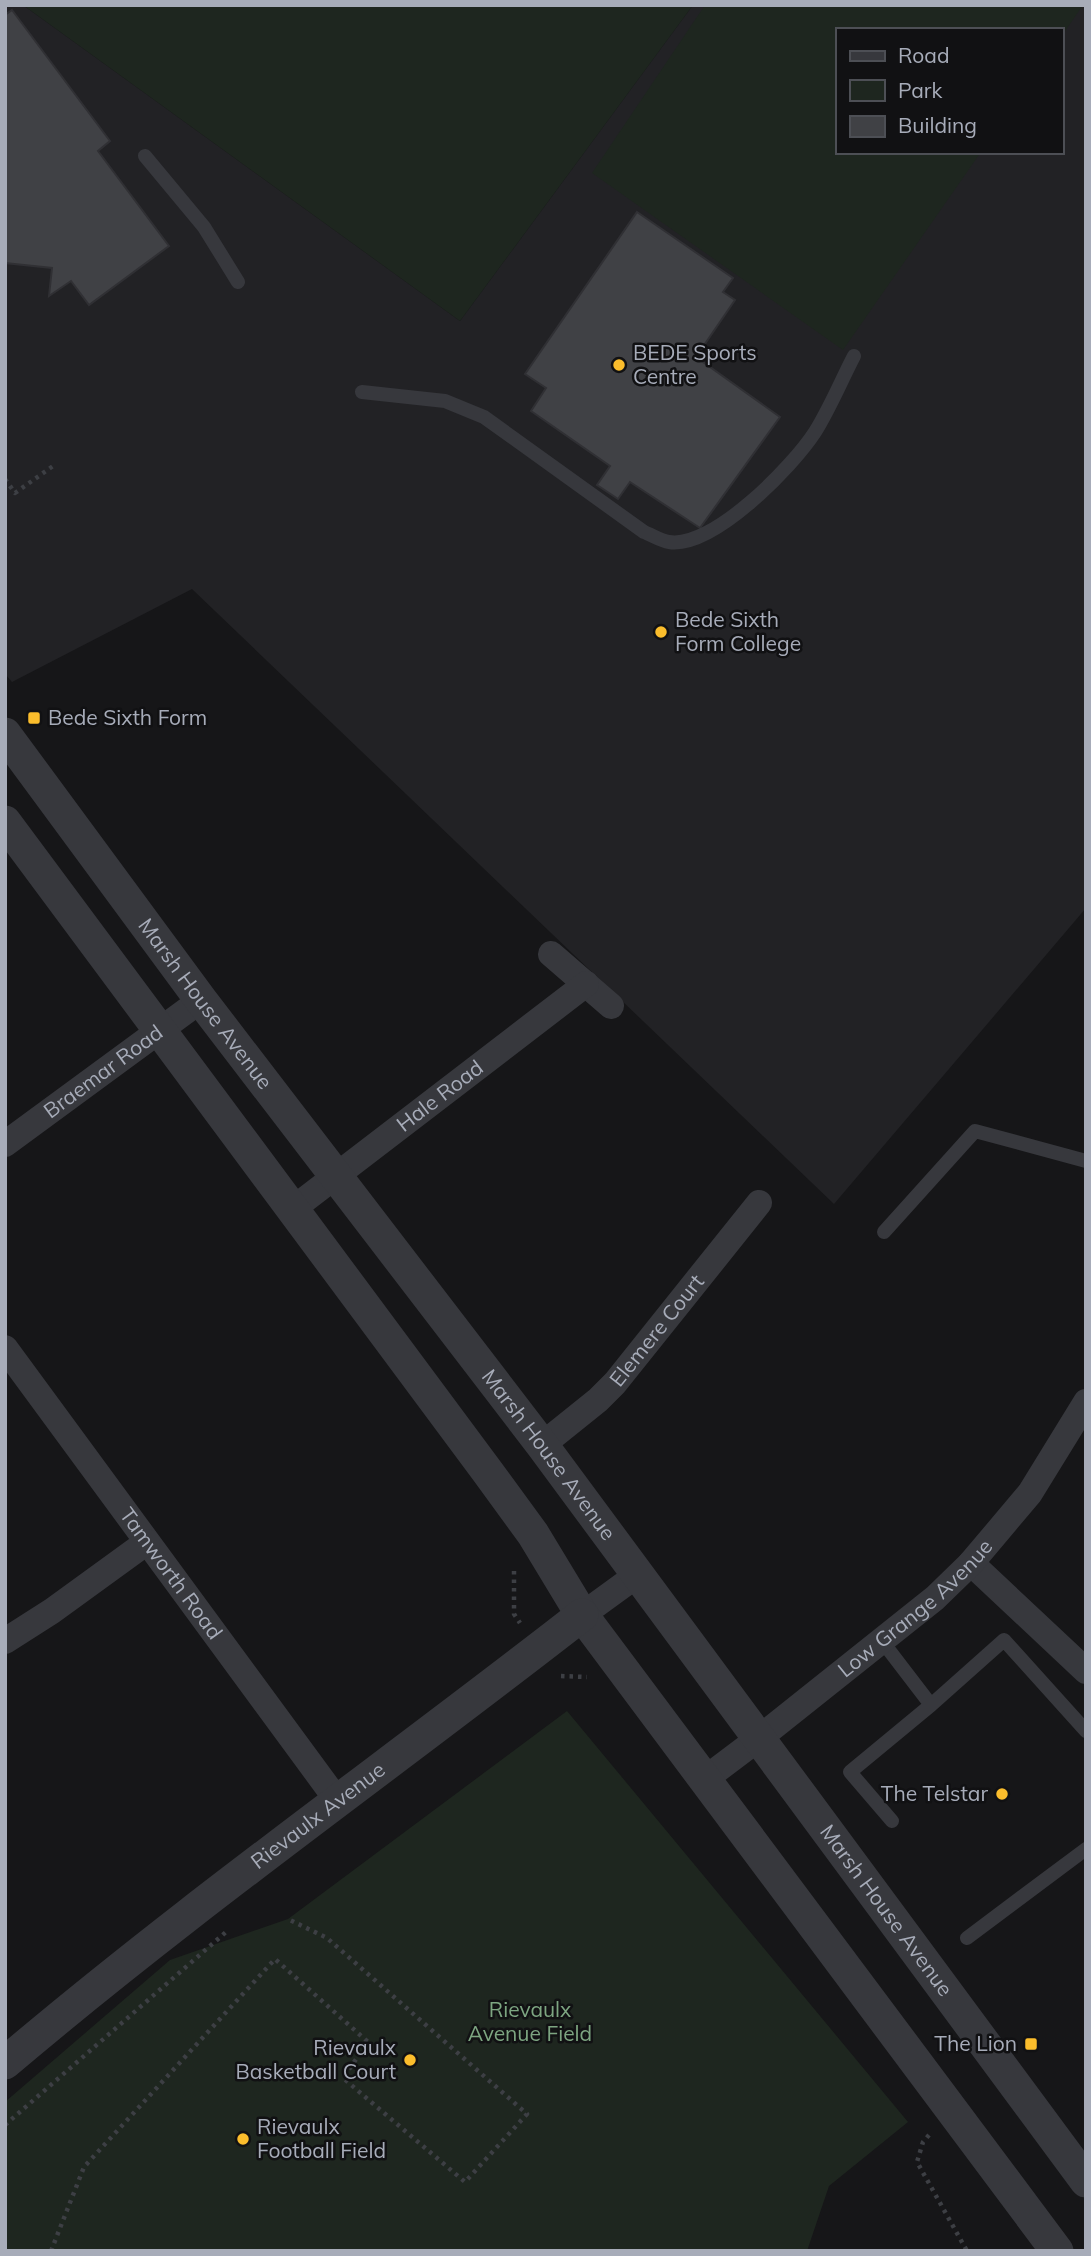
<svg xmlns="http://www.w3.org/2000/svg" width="1091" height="2256" font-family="Mulish,sans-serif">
<rect width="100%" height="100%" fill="#161618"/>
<!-- built -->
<path fill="#222225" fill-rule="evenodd" d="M5 5H23L460 321 693 5H1086V908L834 1204 192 589 12 682 5 674ZM837 30H1061V152H837Z"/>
<!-- green -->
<path fill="#1e261f" d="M23 5H693L460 321Z
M705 5H1083L1061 37V30H837V152H981L843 350 592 173Z
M567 1711 908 2122 829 2186 807 2251H5V2102L170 1960 288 1919Z"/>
<!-- building -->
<path fill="#404145" stroke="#303034" stroke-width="2" d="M12 10 110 141 98 151 169 246 89 305 71 281 49 296 52 268 5 263V15Z
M637 212 733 278 723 292 735 300 696 357 780 417 700 528 630 482 618 499 597 485 610 466 531 411 546 388 525 374Z"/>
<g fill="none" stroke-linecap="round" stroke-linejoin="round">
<!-- path -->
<path stroke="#3d3f44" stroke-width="4.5" stroke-dasharray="3.5 5" stroke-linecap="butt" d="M5 479 15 493 53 466
M514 1571V1614L520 1623
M561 1676 587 1677
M5 2125 226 1932
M929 2135 923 2142 917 2162 967 2251
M51 2251 84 2167 275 1959 368 2042 343 2078 465 2182 527 2114 327 1938 288 1919"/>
<!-- service -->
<path stroke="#37383d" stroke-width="14" d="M145 156 204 227 238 282
M362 392 445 401 484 417 644 532C652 535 661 541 669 542 713 549 793 466 815 432 830 408 841 381 854 356
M884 1232 975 1131 1086 1161
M882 1641 931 1705 1004 1640 1086 1731
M892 1821 850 1772 931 1705
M967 1938 1086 1849"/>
<!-- minor -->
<g stroke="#37383d" stroke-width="26">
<path d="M551 954 611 1006"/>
<path id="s1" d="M5 1144 201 1000"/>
<path id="s2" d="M294 1208 586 984"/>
<path id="s3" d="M5 1348 337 1800"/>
<path id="s4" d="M542 1445 598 1400 615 1383 759 1203"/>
<path d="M971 1563 1086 1671"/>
<path d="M582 1615 637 1575"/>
<path d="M5 1641 52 1611 147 1542"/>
<path id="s5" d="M705 1779 758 1739 935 1598 971 1563 1030 1493 1086 1402"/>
</g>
<!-- tertiary -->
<g stroke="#37383d" stroke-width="33">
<path id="s6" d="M5 734 201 1000 542 1445 1086 2181"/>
<path d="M5 822 487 1471 533 1534 582 1615 1057 2251"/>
<path id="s7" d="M5 2063C191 1905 390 1765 582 1615"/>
</g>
</g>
<!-- markers -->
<g fill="#fbbd2c" stroke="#111113" stroke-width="2.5">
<circle cx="619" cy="365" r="7"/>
<circle cx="661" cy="632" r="7"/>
<rect x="27" y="711" width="14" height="14" rx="3.5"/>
<circle cx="1002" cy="1794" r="7"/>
<rect x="1024" y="2037" width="14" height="14" rx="3.5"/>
<circle cx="410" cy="2060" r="7"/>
<circle cx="243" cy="2139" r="7"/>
</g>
<g text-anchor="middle" stroke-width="5" stroke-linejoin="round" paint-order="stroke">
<!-- poi labels -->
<g font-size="21" fill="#a7acb9" stroke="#111113" text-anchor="start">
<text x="633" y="360">BEDE Sports<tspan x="633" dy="24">Centre</tspan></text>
<text x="675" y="627">Bede Sixth<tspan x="675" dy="24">Form College</tspan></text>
<text x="48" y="725">Bede Sixth Form</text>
<text x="988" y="1801" text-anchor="end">The Telstar</text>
<text x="1017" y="2051" text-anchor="end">The Lion</text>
<text x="396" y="2055" text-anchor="end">Rievaulx<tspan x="396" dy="24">Basketball Court</tspan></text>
<text x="257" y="2134">Rievaulx<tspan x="257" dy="24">Football Field</tspan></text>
</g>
<!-- street labels -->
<g font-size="21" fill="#a7acb9" stroke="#111113">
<text dy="7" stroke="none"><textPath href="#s6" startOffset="336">Marsh House Avenue</textPath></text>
<text dy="7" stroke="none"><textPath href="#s1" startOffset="122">Braemar Road</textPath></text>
<text dy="7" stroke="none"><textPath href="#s2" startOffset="184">Hale Road</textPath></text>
<text dy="7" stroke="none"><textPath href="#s4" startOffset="163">Elemere Court</textPath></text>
<text dy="7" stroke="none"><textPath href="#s6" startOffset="903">Marsh House Avenue</textPath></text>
<text dy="7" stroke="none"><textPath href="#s3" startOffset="280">Tamworth Road</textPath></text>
<text dy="7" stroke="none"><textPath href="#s5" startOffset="271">Low Grange Avenue</textPath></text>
<text dy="7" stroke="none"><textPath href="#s7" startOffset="399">Rievaulx Avenue</textPath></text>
<text dy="7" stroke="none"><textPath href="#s6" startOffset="1470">Marsh House Avenue</textPath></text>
</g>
<!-- park labels -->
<g font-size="21" fill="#7da581" stroke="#111113">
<text x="530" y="2017">Rievaulx<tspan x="530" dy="24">Avenue Field</tspan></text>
</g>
</g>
<!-- border -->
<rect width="1091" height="2256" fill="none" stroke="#a7acb9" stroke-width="14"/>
<!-- legend -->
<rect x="836" y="28" width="228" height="126" fill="#111113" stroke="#4d4f55" stroke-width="2"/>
<rect x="850" y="51" width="35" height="10" fill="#37383d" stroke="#4d4f55" stroke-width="2"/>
<text x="898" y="63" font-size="21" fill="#a7acb9">Road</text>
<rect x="850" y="80" width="35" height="21" fill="#1e261f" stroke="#4d4f55" stroke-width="2"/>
<text x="898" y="98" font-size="21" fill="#a7acb9">Park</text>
<rect x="850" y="116" width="35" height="21" fill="#404145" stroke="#4d4f55" stroke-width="2"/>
<text x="898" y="133" font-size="21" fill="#a7acb9">Building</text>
</svg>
